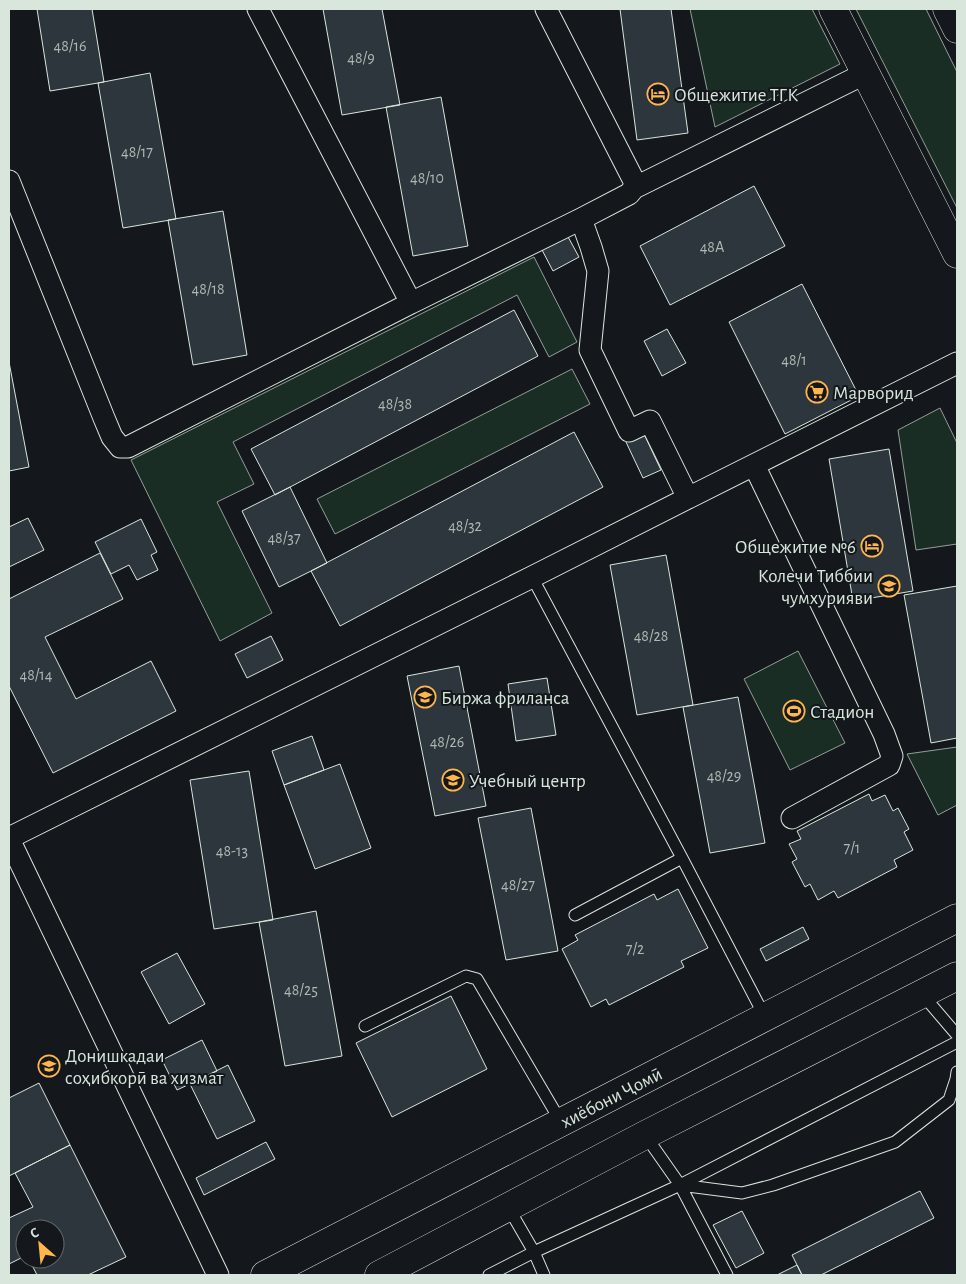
<svg xmlns="http://www.w3.org/2000/svg" width="966" height="1284" font-family="'Alegreya Sans',sans-serif">
<rect width="100%" height="100%" fill="#14181c"/>
<!-- green -->
<path fill="#1a2d24" stroke="#939e99" d="M690 9H812L840 64 715 127Z
M856 9H926L957 72V208Z
M534 257 577 342 549 357 517 295 233 442 254 484 217 502 272 613 220 641 131 460Z
M572 369 590 404 335 534 317 499Z
M940 408 957 443V544L916 550 898 430Z
M798 651 845 743 790 770 744 679Z
M957 747V805L938 815 907 754Z"/>
<!-- building -->
<path fill="#2c363c" stroke="#d8e6dc" d="M37 9H92L104 82 50 91Z
M323 9H382L400 105 342 115Z
M620 9H671L688 133 637 140Z
M150 73 176 219 123 228 98 83Z
M441 97 468 246 413 256 386 107Z
M754 186 785 246 670 305 640 246Z
M223 211 247 355 193 365 168 220Z
M567 235 579 257 553 271 541 248Z
M802 284 859 396 785 434 729 322Z
M514 310 538 356 275 495 251 449Z
M667 329 686 363 662 376 644 341Z
M9 362 29 467 9 471Z
M574 432 603 487 340 626 311 571Z
M644 434 661 470 643 478 626 442Z
M889 449 913 591 853 601 829 459Z
M290 487 327 563 279 587 242 511Z
M28 518 44 550 9 567V527Z
M141 519 157 552 151 555 158 570 137 580 129 565 111 574 95 542Z
M100 553 123 599 45 637 76 699 151 661 176 711 53 773 9 686V599Z
M666 555 693 705 637 715 610 565Z
M957 586V738L931 743 904 595Z
M271 636 283 660 247 678 235 654Z
M459 666 486 806 435 816 407 676Z
M547 678 556 735 516 741 508 684Z
M738 697 765 843 710 853 683 707Z
M312 736 324 770 284 785 272 751Z
M340 764 371 848 315 869 284 785Z
M249 771 273 920 214 929 190 780Z
M869 794 872 801 885 795 893 811 898 808 909 829 904 832 913 850 894 860 897 867 838 898 834 891 818 900 810 884 805 887 792 862 797 859 789 844 801 839 797 831Z
M531 808 558 951 506 960 478 818Z
M678 889 708 948 681 961 684 967 609 1005 606 999 591 1007 562 949 578 940 575 935 654 894 657 900Z
M316 911 342 1056 285 1066 259 922Z
M803 927 809 939 766 961 760 949Z
M177 953 205 1004 169 1024 141 972Z
M451 996 487 1069 392 1117 356 1043Z
M202 1040 217 1071 177 1090 162 1060Z
M228 1065 255 1121 217 1139 190 1084Z
M39 1083 70 1145 9 1176V1098Z
M266 1142 275 1159 204 1195 196 1178Z
M70 1145 126 1257 88 1275H37L29 1259H55V1229H25V1256L9 1264V1218L33 1207 15 1173Z
M920 1191 934 1218 821 1275H802L792 1255Z
M742 1211 764 1253 736 1268 713 1225Z
M797 1265 802 1275H777Z"/>
<g fill="none" stroke-linecap="round" stroke-linejoin="round">
<!-- lane casing -->
<g stroke="#d8e6dc" stroke-width="13">
<path id="lane" d="M532 577 682 858 765 1017
M575 915 682 858
M922 994 957 1035
M365 1026 466 976 477 979 561 1122
M645 1135 680 1185 727 1275
M680 1185 742 1193 773 1185 895 1142 949 1100 956 1079 957 1072
M508 1207 534 1252 544 1275
M489 1275 534 1252 680 1185 957 1042"/>
</g>
<!-- street casing -->
<g stroke="#d8e6dc" stroke-width="23">
<path id="street" d="M258 9 411 303 581 219 629 194 634 188 866 73
M546 9 634 181V188
M9 181 104 418 112 437 120 447H128L411 303
M754 465 884 734 892 756 889 765 792 818
M688 498 957 363
M9 838 532 577 688 498 650 421 629 431 590 350 598 271 591 247 581 219
M9 839 218 1275"/>
</g>
<!-- secondary casing -->
<g stroke="#d8e6dc" stroke-width="29">
<path id="secondary" d="M265 1275 957 918
M379 1275 645 1135 957 976"/>
</g>
<!-- highway casing -->
<g stroke="#d8e6dc" stroke-width="29">
<path id="highway" d="M833 9 957 254
M947 9 957 29"/>
</g>
<!-- lane -->
<use href="#lane" stroke="#14181c" stroke-width="11"/>
<!-- street -->
<use href="#street" stroke="#14181c" stroke-width="21"/>
<!-- secondary -->
<use href="#secondary" stroke="#14181c" stroke-width="28"/>
<!-- highway -->
<use href="#highway" stroke="#14181c" stroke-width="28"/>
</g>
<!-- icons -->
<defs>
<g id="hotel-ring" transform="scale(1.125)"><circle r="9.5" fill="#14181c" stroke="#ffb74d" stroke-width="1.5"/><path d="M-6-4.5h1.5V1H6V5H4.5V3h-9V5H-6ZM-4 0a1.8 1.8 0 1 1 3.6 0ZM.5 0V-2.5h3Q6-2.5 6 0Z" fill="#ffb74d"/></g>
<g id="supermarket-ring" transform="scale(1.125)"><circle r="9.5" fill="#14181c" stroke="#ffb74d" stroke-width="1.5"/><path d="M-6-5.5h2.5l.6 2H6L4.5 2H-2.5L-4.4-4H-6ZM-1.5 3.2a1.3 1.3 0 1 0 .1 0ZM3 3.2a1.3 1.3 0 1 0 .1 0Z" fill="#ffb74d"/></g>
<g id="university-ring" transform="scale(1.125)"><circle r="9.5" fill="#14181c" stroke="#ffb74d" stroke-width="1.5"/><path d="M0-5L7-2L0 1L-7-2ZM-4 1L0 2.5L4 1V4Q0 6-4 4Z" fill="#ffb74d"/></g>
<g id="stadium-ring" transform="scale(1.125)"><circle r="9.5" fill="#14181c" stroke="#ffb74d" stroke-width="1.5"/><path d="M0-5a6.5 5 0 1 0 0 10a6.5 5 0 1 0 0-10ZM-3.5-1.8h7v3.6h-7Z" fill="#ffb74d"/></g>
</defs>
<g fill-rule="evenodd">
<use href="#hotel-ring" x="658" y="94"/>
<use href="#supermarket-ring" x="817" y="392"/>
<use href="#hotel-ring" x="872" y="546"/>
<use href="#university-ring" x="889" y="586"/>
<use href="#university-ring" x="425" y="697"/>
<use href="#stadium-ring" x="794" y="711"/>
<use href="#university-ring" x="453" y="780"/>
<use href="#university-ring" x="49" y="1066"/>
</g>
<g text-anchor="middle" stroke-width="4" stroke-linejoin="round" paint-order="stroke">
<!-- number labels -->
<g font-size="16" fill="#adbab4">
<text x="70" y="51">48/16</text>
<text x="361" y="63">48/9</text>
<text x="137" y="157">48/17</text>
<text x="427" y="183">48/10</text>
<text x="712" y="252">48А</text>
<text x="208" y="294">48/18</text>
<text x="794" y="365">48/1</text>
<text x="395" y="409">48/38</text>
<text x="465" y="531">48/32</text>
<text x="284" y="543">48/37</text>
<text x="651" y="641">48/28</text>
<text x="36" y="680">48/14</text>
<text x="447" y="747">48/26</text>
<text x="724" y="781">48/29</text>
<text x="852" y="853">7/1</text>
<text x="232" y="856">48-13</text>
<text x="518" y="890">48/27</text>
<text x="635" y="954">7/2</text>
<text x="301" y="995">48/25</text>
</g>
<!-- poi labels -->
<g font-size="19" fill="#d8e6dc" stroke="#14181c" text-anchor="start">
<text x="674" y="101">Общежитие ТГК</text>
<text x="833" y="399">Марворид</text>
<text x="856" y="553" text-anchor="end">Общежитие №6</text>
<text x="873" y="582" text-anchor="end">Колечи Тиббии<tspan x="873" dy="22">чумхурияви</tspan></text>
<text x="441" y="704">Биржа фриланса</text>
<text x="810" y="718">Стадион</text>
<text x="469" y="787">Учебный центр</text>
<text x="65" y="1062">Донишкадаи<tspan x="65" dy="22">соҳибкорӣ ва хизмат</tspan></text>
</g>
<!-- street labels -->
<g font-size="19" fill="#d8e6dc" stroke="#14181c">
<text transform="translate(611 1097) rotate(-27)" y="7">хиёбони Ҷомӣ</text>
</g>
</g>
<!-- border -->
<rect width="966" height="1284" fill="none" stroke="#d8e6dc" stroke-width="20"/>
<!-- north arrow -->
<g transform="translate(40 1244) rotate(333)"><circle r="24" fill="#14181c" stroke="#626a69"/>
<path d="M0-4L9 19L0 12L-9 19Z" fill="#ffb74d"/>
<text y="-8" font-size="14" font-weight="bold" text-anchor="middle" fill="#d8e6dc">С</text>
</g>
</svg>
